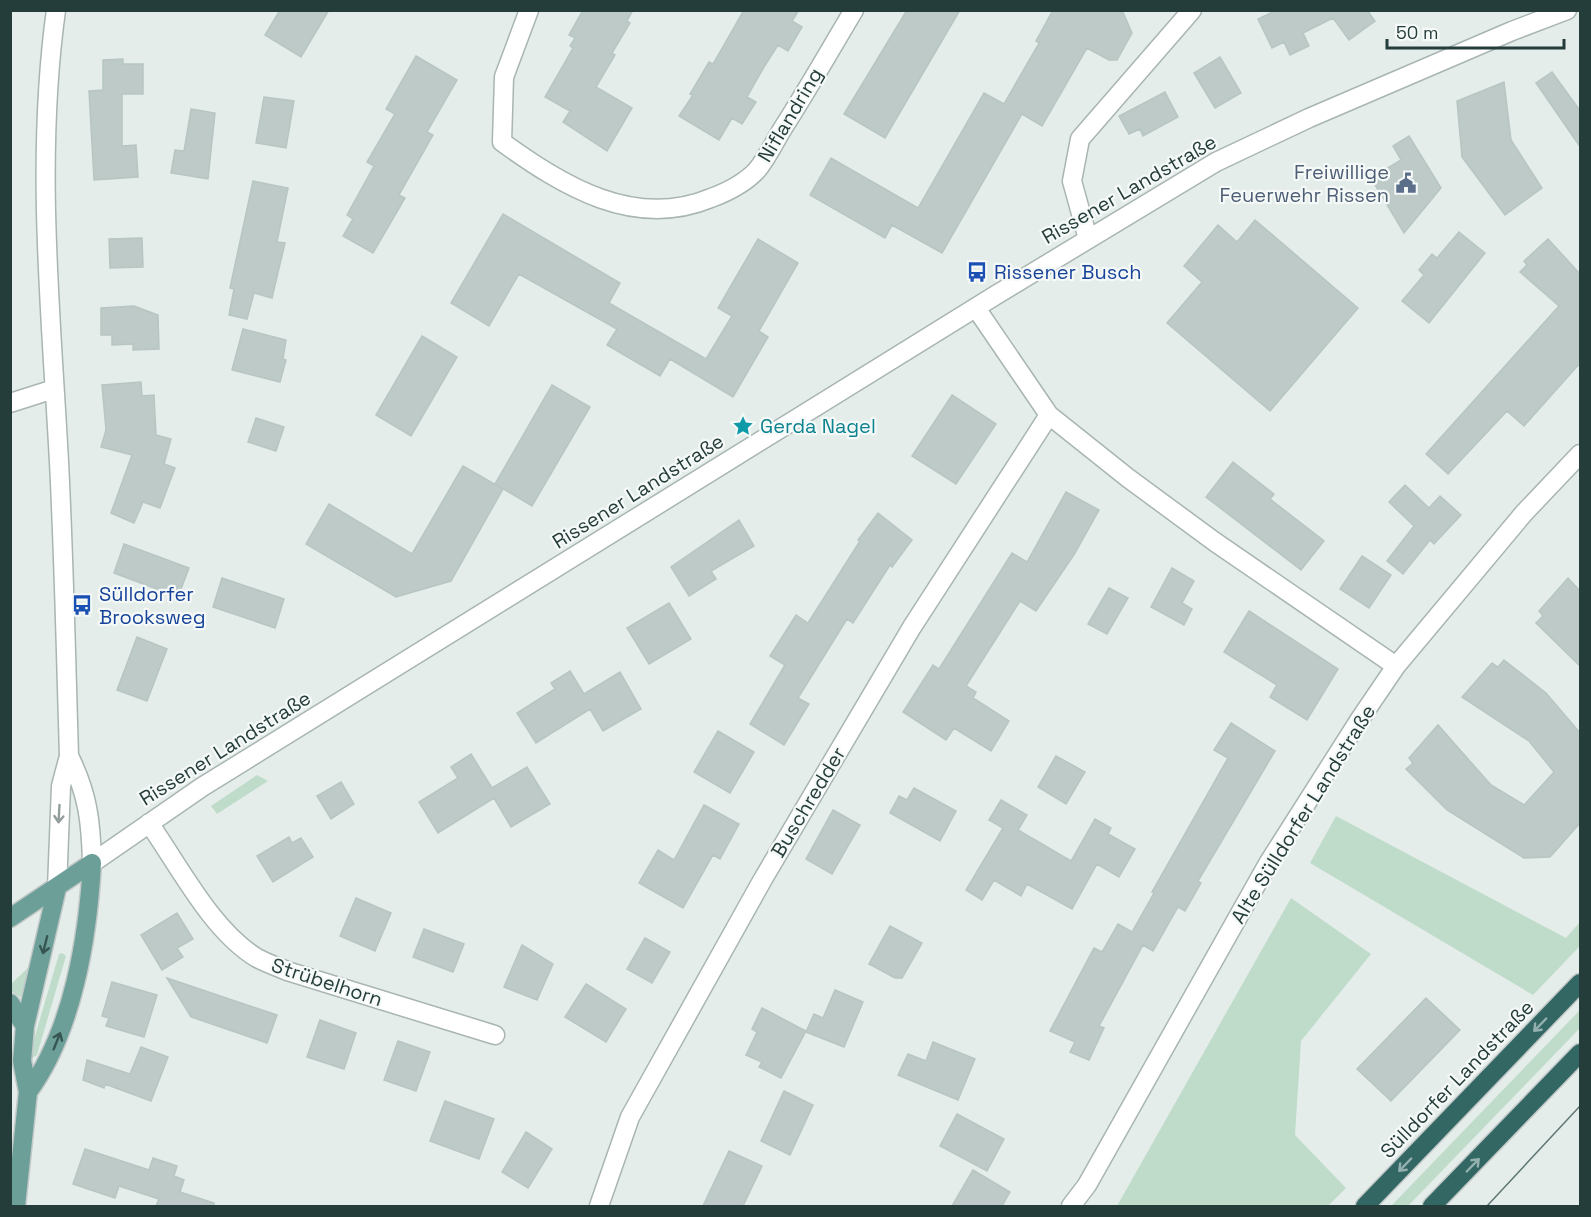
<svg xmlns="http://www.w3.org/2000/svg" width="1591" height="1217" font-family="'Space Grotesk',sans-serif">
<rect width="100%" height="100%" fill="#e5edea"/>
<!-- green -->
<path fill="#bfdccb" d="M257 775 268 781 217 814 211 806Z
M1336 816 1566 938 1580 922V946L1533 995 1310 863Z
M1291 898 1371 954 1301 1041 1295 1135 1346 1188 1328 1206H1117Z
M62 953 66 956 37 1055 32 1058 30 1053 59 954Z
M36 960 24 994 20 997 11 991 10 985Z
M1580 1010V1028L1408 1206H1391Z"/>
<!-- building -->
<path fill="#bdcac7" stroke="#b7c6c2" stroke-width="1.5" d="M280 10H329L301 57 265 35Z
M583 10H633L627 21 630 23 612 53 615 55 596 87 632 108 607 151 563 122 570 111 545 97 573 48 570 46 575 38 569 35Z
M744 10H799L792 21 802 27 788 51 778 45 764 67 747 97 756 102 742 124 732 118 719 140 679 116 693 95 690 94 709 62 713 64Z
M907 10H960L885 138 844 114Z
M1053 10H1122L1132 33 1117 60H1109L1087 48 1042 126 1022 114 942 253 892 225 885 238 810 195 831 158 918 208 984 93 1004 104 1039 43 1036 41Z
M1277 10H1367L1375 21 1349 40 1333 18 1303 33 1309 46 1290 55 1284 42 1272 48 1258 19Z
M416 56 457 80 427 132 433 135 399 195 405 198 373 253 343 236 353 219 347 215 374 166 367 162 395 114 386 109Z
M1220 57 1241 93 1215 108 1194 73Z
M123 59V64H143V94H122V146L136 145 138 177 94 180 89 91 103 90V60Z
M1552 72 1581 112V148L1536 83Z
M1504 82 1511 140 1542 188 1505 215 1462 157 1457 101Z
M1165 92 1178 117 1143 136 1140 129 1129 134 1119 116Z
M264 97 294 101 286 148 256 143Z
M191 109 215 113 208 179 171 173 175 150 184 151Z
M1409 136 1441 188 1404 233 1371 178 1401 160 1393 146Z
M253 181 288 188 277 242 285 243 272 298 254 293 247 319 229 315 234 289 230 288Z
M503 214 620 283 609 303 706 359 732 316 718 308 758 239 798 263 759 331 768 337 733 397 670 359 660 376 607 345 617 329 519 274 489 326 451 303Z
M1255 220 1358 308 1270 411 1167 323 1202 282 1184 266 1218 225 1237 242Z
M1459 232 1485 253 1429 323 1402 301 1424 275 1419 270 1432 254 1437 258Z
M142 238 143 267 110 268 109 239Z
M1548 239 1581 275V362L1524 426 1507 411 1448 474 1426 454 1559 306 1520 272 1527 265 1524 261Z
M134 306 158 315 159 349 133 350V344L112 345V335H101V308Z
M243 329 286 340 283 359 286 360 280 382 232 370Z
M422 336 457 357 411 436 376 415Z
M141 382 142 396 154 395 156 435 171 439 164 464 175 468 160 508 143 502 134 523 111 513 132 455 101 447 106 430 102 385Z
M552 385 590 407 532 506 495 484Z
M952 395 996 424 956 484 912 456Z
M256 418 284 427 276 451 248 442Z
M1233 462 1274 494 1270 499 1324 541 1301 570 1206 497Z
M463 466 503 489 451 581 396 597 306 544 329 504 412 554Z
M1405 485 1429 508 1440 496 1461 515 1434 544 1430 540 1403 574 1387 561 1414 526 1389 502Z
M1066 492 1099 510 1075 553 1036 611 1020 601 966 686 976 692 973 698 1009 721 991 751 954 728 946 740 903 712 933 665 939 669 1012 553 1027 562Z
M878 513 912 540 892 567 890 565 853 623 847 619 798 698 809 704 784 745 750 724 785 665 770 656 796 615 808 623 860 541 858 540Z
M739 520 754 546 711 571 716 579 689 596 671 567Z
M124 544 189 568 178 597 114 573Z
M1362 556 1391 575 1369 608 1340 589Z
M1172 568 1194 581 1182 603 1192 609 1184 625 1151 607Z
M222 578 284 599 275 628 213 607Z
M1568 578 1581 592V667L1536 623 1543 616 1539 611Z
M1109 588 1128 598 1107 634 1088 624Z
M669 603 691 639 649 664 627 628Z
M1249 611 1338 669 1307 720 1270 697 1277 685 1224 652Z
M137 637 167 649 147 701 117 690Z
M1504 660 1546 693 1581 734V822L1550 857 1524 858 1447 810 1406 769 1413 763 1409 758 1438 725 1491 785 1524 805 1554 772 1529 741 1462 697 1492 663 1498 667Z
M570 671 584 694 620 672 641 709 603 731 590 709 536 743 517 713 555 689 551 683Z
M1231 723 1275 751 1198 881 1201 883 1185 911 1178 907 1153 951 1143 945 1099 1026 1104 1028 1089 1060 1070 1052 1075 1042 1050 1031 1094 948 1102 952 1118 924 1132 932 1154 893 1152 892 1228 758 1214 750Z
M718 731 754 752 730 793 694 772Z
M471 754 492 788 527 767 550 804 511 827 494 798 438 833 419 802 458 778 451 767Z
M1056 756 1085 772 1066 804 1038 787Z
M341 782 354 804 331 819 317 796Z
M914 788 956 811 940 841 890 813 899 796 907 800Z
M1001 800 1027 815 1018 830 1071 861 1095 819 1111 828 1108 834 1135 849 1119 877 1097 864 1072 909 1027 884 1021 896 994 880 982 900 966 890 1003 828 989 820Z
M704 805 739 824 720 859 713 855 683 908 639 883 658 850 674 860Z
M833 810 860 825 832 874 806 859Z
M289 837 292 843 301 838 313 857 273 882 257 856Z
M356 898 391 913 375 951 340 936Z
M177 913 193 939 177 948 183 957 162 970 141 935Z
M890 926 922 943 902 978H895L869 964Z
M424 929 464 944 453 972 413 957Z
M645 938 670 952 652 983 627 969Z
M522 945 553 964 537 1000 504 987Z
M167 978 277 1015 267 1043 191 1017Z
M112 982 157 995 144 1037 106 1026 109 1018 102 1016Z
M586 984 626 1009 606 1042 565 1017Z
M835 990 863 1002 844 1047 806 1032 814 1014 823 1018Z
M1426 998 1460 1030 1391 1101 1357 1069Z
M762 1008 806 1031 781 1078 759 1067 762 1062 746 1055 757 1032 752 1029Z
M320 1020 356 1033 344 1069 307 1057Z
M398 1041 430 1052 416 1091 384 1080Z
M933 1042 975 1059 958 1100 898 1075 908 1054 926 1061Z
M141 1047 168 1057 151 1101 105 1084 104 1088 83 1080 87 1060 130 1074Z
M784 1091 813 1105 790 1155 761 1141Z
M445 1101 494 1119 479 1159 430 1141Z
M957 1114 1004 1139 987 1171 940 1146Z
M526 1132 552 1149 528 1188 502 1172Z
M85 1149 149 1170 153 1158 177 1166 174 1176 184 1180 180 1192 214 1203V1206H156L159 1199 119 1186 115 1198 73 1184Z
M729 1151 762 1166 743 1206H703Z
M973 1170 1010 1192 1002 1206H952Z"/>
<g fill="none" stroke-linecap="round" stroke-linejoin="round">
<!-- minor casing -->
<g stroke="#a8b5b2" stroke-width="21">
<path id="minor" d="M56 10C35 161 51 312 59 462 64 560 66 659 69 756L61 786 57 888
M529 10 504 77 502 142C563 186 634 230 711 198 727 192 745 183 757 170 767 158 775 141 783 128 808 89 830 50 854 10
M1088 239 1072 181 1080 139 1192 10
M976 308 1049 415 1128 478 1215 542 1396 666
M10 403 54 389
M69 756C88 794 91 822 92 863
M149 823C179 866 212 931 257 958 266 963 278 967 287 971L495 1035
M92 863 202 787 996 295 1216 162 1309 118 1512 31 1567 10
M599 1206 630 1117 763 879 912 627 1049 415
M1071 1206 1087 1185 1269 862 1360 719 1396 666 1524 513 1580 454"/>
</g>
<!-- major casing -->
<g stroke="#c2c9c8" stroke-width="21">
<path id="major" d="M10 918 92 863
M10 1003 25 1026
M28 1092C73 1031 88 937 92 863
M16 1206 28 1092 22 1061 25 1026 57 888"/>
</g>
<!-- highway casing -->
<g stroke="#c2c9c8" stroke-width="21">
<path id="highway" d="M1365 1206 1580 983
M1432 1206 1580 1053"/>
</g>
<!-- minor -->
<use href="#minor" stroke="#fff" stroke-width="18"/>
<!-- major -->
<use href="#major" stroke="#6d9f99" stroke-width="18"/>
<!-- highway -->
<use href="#highway" stroke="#336764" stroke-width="18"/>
<!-- tram -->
<path stroke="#607875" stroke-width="1.5" d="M1487 1206 1580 1106"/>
</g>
<!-- one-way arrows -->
<defs><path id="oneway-shaft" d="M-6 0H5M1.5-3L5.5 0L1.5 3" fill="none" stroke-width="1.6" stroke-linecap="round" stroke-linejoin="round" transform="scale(1.5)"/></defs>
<use stroke="#929e9c" href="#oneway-shaft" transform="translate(59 814) rotate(93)"/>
<g stroke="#375652">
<use href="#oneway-shaft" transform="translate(45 945) rotate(104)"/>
<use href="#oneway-shaft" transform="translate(57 1041) rotate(-68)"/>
</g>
<g stroke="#94b0ae">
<use href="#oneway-shaft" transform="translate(1540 1025) rotate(134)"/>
<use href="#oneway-shaft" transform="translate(1405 1165) rotate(134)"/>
<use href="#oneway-shaft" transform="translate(1473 1165) rotate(-46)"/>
</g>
<!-- icons -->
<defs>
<g id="civic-bare" transform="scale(1.62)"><path d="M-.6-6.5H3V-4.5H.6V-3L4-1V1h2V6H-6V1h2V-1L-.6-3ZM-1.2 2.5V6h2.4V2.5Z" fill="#5c6f8a" stroke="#f5f9f8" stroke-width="2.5" paint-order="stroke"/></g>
<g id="bus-bare" transform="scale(1.62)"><path d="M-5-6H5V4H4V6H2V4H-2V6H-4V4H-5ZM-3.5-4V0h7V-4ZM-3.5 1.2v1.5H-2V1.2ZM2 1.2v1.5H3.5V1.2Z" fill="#1a4fb4" stroke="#f5f9f8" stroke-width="2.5" paint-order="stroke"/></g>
<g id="sight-bare" transform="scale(1.62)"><path d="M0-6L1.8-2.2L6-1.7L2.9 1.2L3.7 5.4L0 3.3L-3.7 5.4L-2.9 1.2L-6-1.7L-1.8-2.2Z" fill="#0f9aa8" stroke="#f5f9f8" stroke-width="2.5" paint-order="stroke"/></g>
</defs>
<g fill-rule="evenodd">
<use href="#civic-bare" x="1406" y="183"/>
<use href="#bus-bare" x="977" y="272"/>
<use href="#sight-bare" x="743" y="426"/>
<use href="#bus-bare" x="82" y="605"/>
</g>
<g text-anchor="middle" stroke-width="4.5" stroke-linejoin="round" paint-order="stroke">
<!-- street labels -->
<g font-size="20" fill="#253d3a" stroke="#f5f9f8">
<text transform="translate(790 115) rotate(-59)" y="7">Niflandring</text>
<text transform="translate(1129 189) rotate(-30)" y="7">Rissener Landstraße</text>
<text transform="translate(638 491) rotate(-32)" y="7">Rissener Landstraße</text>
<text transform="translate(225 748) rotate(-32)" y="7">Rissener Landstraße</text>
<text transform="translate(808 802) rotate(-59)" y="7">Buschredder</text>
<text transform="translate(1303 814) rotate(-58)" y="7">Alte Sülldorfer Landstraße</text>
<text transform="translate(327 982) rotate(18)" y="7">Strübelhorn</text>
<text transform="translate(1457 1079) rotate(-46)" y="7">Sülldorfer Landstraße</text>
</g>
<!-- service labels -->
<g font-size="20" fill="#4e5e75" stroke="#f5f9f8" text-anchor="end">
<text x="1389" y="179">Freiwillige<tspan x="1389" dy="23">Feuerwehr Rissen</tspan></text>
</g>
<!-- transit labels -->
<g font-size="20" fill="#164399" stroke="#f5f9f8" text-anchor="start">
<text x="994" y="279">Rissener Busch</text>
<text x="99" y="601">Sülldorfer<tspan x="99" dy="23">Brooksweg</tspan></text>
</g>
<!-- culture labels -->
<g font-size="20" fill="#0d838f" stroke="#f5f9f8" text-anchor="start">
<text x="760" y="433">Gerda Nagel</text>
</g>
</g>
<!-- border -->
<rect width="1591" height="1217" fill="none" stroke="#253d3a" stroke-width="24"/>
<!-- scale -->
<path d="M1387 39v9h177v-9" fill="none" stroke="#253d3a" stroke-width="3"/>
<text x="1396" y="39" font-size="18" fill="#253d3a" stroke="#f5f9f8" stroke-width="4.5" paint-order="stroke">50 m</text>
</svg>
